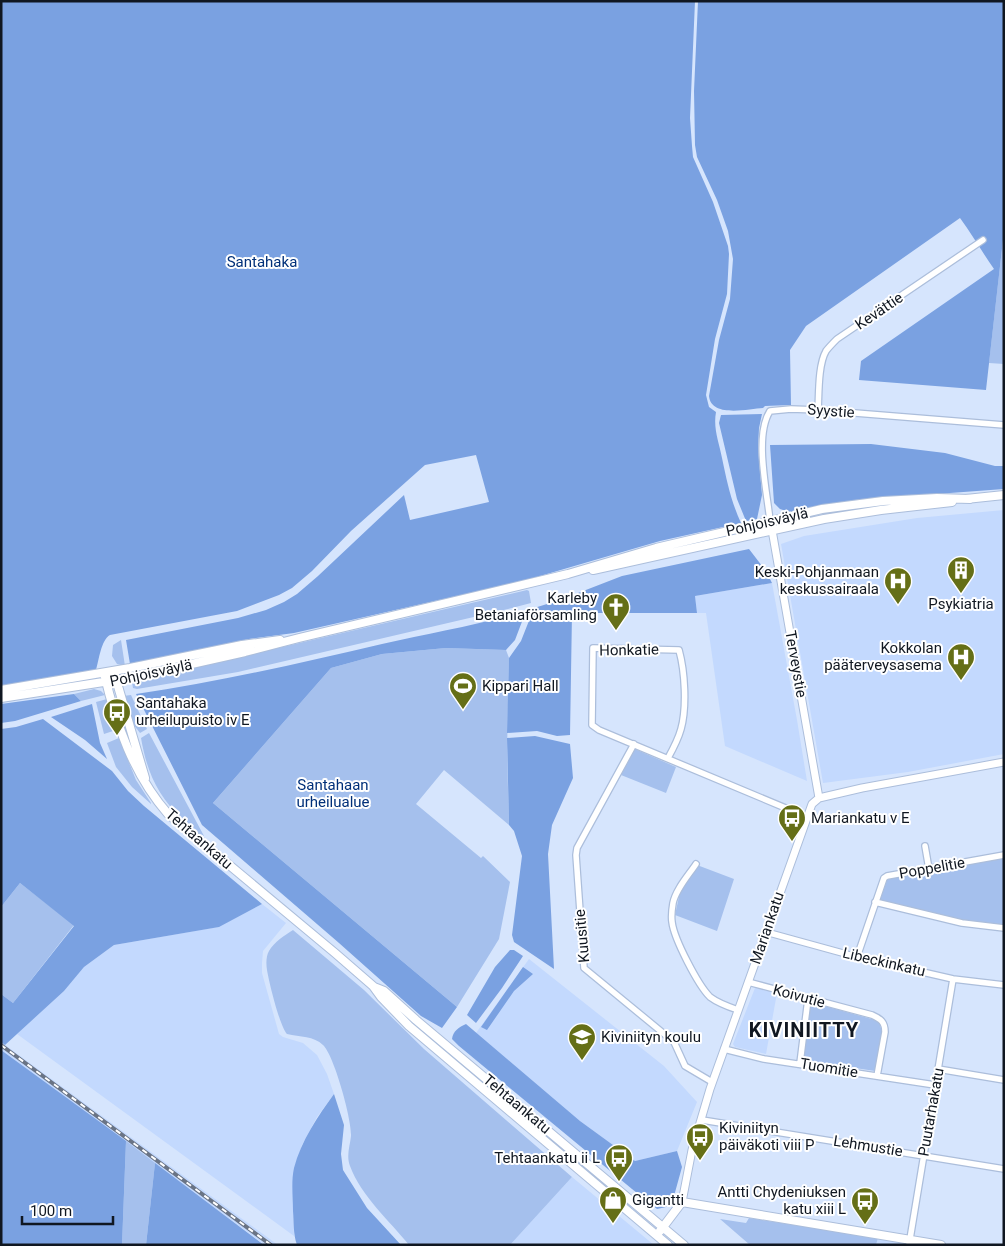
<svg xmlns="http://www.w3.org/2000/svg" width="1005" height="1246" font-family="Roboto,sans-serif">
<rect width="100%" height="100%" fill="#d6e5fd"/>
<!-- built -->
<path fill="#c3d9fe" d="M1004 510V754L908 772 823 783 781 544 804 536 917 518Z
M772 583 797 720 807 781 725 746 706 613H697L695 596Z
M262 904 286 923 263 951 262 963V973L279 1034 283 1037 303 1043 317 1055 327 1074 334 1094 317 1117 302 1145 294 1169 293 1190 294 1236 17 1034 64 991 84 967 114 945 218 927Z
M529 959 664 1066 697 1102 677 1151 635 1161 580 1121 476 1033Z
M755 988 777 993 766 1054 735 1047 733 1044Z
M1 1042 278 1245H265L1 1050Z
M572 1177 654 1245H510Z
M878 1238 908 1243 907 1245H876Z"/>
<!-- green -->
<path fill="#a5c0ed" d="M1004 231V364L989 363Z
M527 590 529 591 531 603 508 609 238 672 137 689 133 688 132 682Z
M121 640 125 666 117 664 112 656 113 645Z
M446 648 506 650 509 658 507 751 509 825 444 770 416 804 481 858 483 856 510 882 499 939 457 1007 213 803 331 668 382 654Z
M94 689 101 691 105 695 81 701 74 694Z
M131 695 147 729 140 733 130 720 123 696Z
M107 699 116 730 104 734 96 702Z
M149 733 204 836C196 833 189 826 183 820 157 795 147 772 141 738Z
M119 738 136 780 151 803V804L132 787 116 767 107 743Z
M635 749 676 767 666 793 621 775Z
M1004 857V925L960 920 880 900 887 880 894 877Z
M697 865 734 879 717 931 675 915 680 892Z
M20 883 74 925 13 1003 1 994V907Z
M293 930 364 990 424 1049 572 1177 510 1245H409C389 1220 361 1196 350 1166 346 1155 350 1146 351 1136 352 1120 334 1055 323 1045 314 1036 300 1037 287 1034 280 1027 269 982 267 970 266 964 266 956 269 951 274 942 285 935 293 930Z
M810 1002 879 1021 882 1032 875 1071 802 1060Z
M126 1141 155 1163 146 1245H122Z
M749 1218 878 1238 876 1245H750L720 1219 746 1223Z"/>
<!-- forest -->
<path fill="#7aa1e1" d="M1 1H695L690 118 692 146 693 157 713 202 728 246 729 254 727 294 715 339 706 395 709 407 716 412C713 429 719 442 722 458 727 482 731 501 741 523L660 541 523 581 294 633 249 639 130 664 126 640 238 618 266 610 284 602 297 594 318 576 404 495 410 520 489 502 476 455 425 465 351 531 312 571 292 588 279 595 237 611 110 635C101 640 99 660 96 670L1 686Z
M698 1H1004V231L986 390 859 380 861 361 994 269C982 252 972 234 960 218L806 326 790 350 791 405 765 406 763 408C748 409 711 418 709 396L719 340 730 299 733 259 728 231 717 200 697 157 695 145 694 91Z
M762 414 759 428 758 448 762 495 757 519 746 521 737 499 719 423 721 415Z
M871 444 945 453 995 466H1004V489L855 500 789 512 780 509 774 503 770 445Z
M749 549 766 571 772 583 695 596 697 613H572L570 735 557 736 537 731 507 733 509 658 521 641 534 608 560 600 622 576Z
M526 611 515 640 506 650 446 648 382 654 331 668 213 803 457 1007 442 1028 421 1016 339 943 202 825 136 694C219 682 300 663 382 644 430 633 479 625 526 611Z
M74 694 81 701 15 721 1 723V704Z
M92 704 100 743 107 759 85 740 51 717Z
M43 719 112 771 128 791 144 806 262 904 219 927 114 945 84 967 64 991 5 1045 1 1042V994L13 1003 74 926 20 883 1 907V729L16 727Z
M535 736 570 744 573 778 552 825 548 854 554 969 514 942 512 935 522 856 514 831 509 825 507 738Z
M510 950H514L523 956 502 988 476 1023 467 1015 495 967Z
M523 967 533 974 514 991 487 1030 481 1027Z
M466 1024 580 1121 635 1161 677 1151 682 1167 674 1196 666 1207 657 1209 632 1189 459 1046 452 1039C453 1031 459 1027 466 1024Z
M1 1050 126 1141 122 1245H1Z
M334 1094 344 1125 341 1154 343 1170 367 1208 401 1245H297C293 1234 294 1222 293 1211 293 1197 291 1182 294 1168 301 1141 318 1116 334 1094Z
M155 1163 264 1245H146Z"/>
<g fill="none" stroke-linecap="round" stroke-linejoin="round">
<!-- minor casing -->
<g stroke="#acbedb" stroke-width="8">
<path id="minor" d="M818 410C819 394 818 365 826 351 829 347 833 343 837 339L983 240
M770 521C767 491 754 436 770 411L791 409 818 410 1004 425
M634 744 577 848 576 855 584 968 674 1042 685 1066 712 1082
M668 758C673 749 678 740 681 729 687 707 685 672 679 650L593 648 592 725 599 730 807 817
M925 846 929 869
M696 864C688 876 676 889 673 903 672 909 671 916 672 922 674 939 698 985 710 997 718 1003 729 1007 738 1010
M875 902 962 923 1004 928
M766 932 857 957 953 979 1004 985
M857 957 884 878 887 876 1004 855
M748 982 872 1015C881 1019 885 1022 885 1032L877 1076
M724 1049 764 1059 935 1085
M800 1063 808 999
M938 1069 1004 1080
M702 1120 1004 1169
M909 1245 953 979"/>
</g>
<!-- tertiary casing -->
<g stroke="#acbedb" stroke-width="9">
<path id="tertiary" d="M772 530 819 798
M682 1202 692 1150 710 1089 812 804 819 798 862 788 1004 762"/>
</g>
<!-- secondary casing -->
<g stroke="#acbedb" stroke-width="10">
<path id="secondary" d="M966 499 1004 495
M593 570 824 519 881 510 952 502
M104 673C116 724 133 774 168 814L335 953 373 986 381 997 409 1026 668 1245
M115 676 145 778
M1 690 130 668 242 645 280 640
M1 698 129 678 245 652 299 638 568 574 656 548 822 509 883 501 937 498 970 499
M374 987 384 991 416 1020 684 1245
M660 1231 682 1202 941 1245"/>
</g>
<!-- minor -->
<use href="#minor" stroke="#fff" stroke-width="5.5"/>
<!-- tertiary -->
<use href="#tertiary" stroke="#fff" stroke-width="7"/>
<!-- secondary -->
<use href="#secondary" stroke="#fff" stroke-width="8"/>
<!-- rail casing -->
<g stroke="#6a7485" stroke-width="4">
<path id="rail" d="M1 1045 271 1245"/>
</g>
<!-- rail -->
<use href="#rail" stroke="#fff" stroke-width="2" stroke-dasharray="5.5" stroke-linecap="butt"/>
</g>
<!-- icons -->
<defs>
<g id="building-pin" transform="scale(1.4375)"><path d="M0 17L-7.5 6A9.5 9.5 0 1 1 7.5 6Z" fill="#656f17" stroke="#fff"/><path d="M-4-6H4V6H1V3H-1V6H-4ZM-2.5-4.3h1.7v1.8h-1.7ZM.8-4.3h1.7v1.8H.8ZM-2.5-1h1.7V.8h-1.7ZM.8-1h1.7V.8H.8Z" fill="#fff"/></g>
<g id="hospital-pin" transform="scale(1.4375)"><path d="M0 17L-7.5 6A9.5 9.5 0 1 1 7.5 6Z" fill="#656f17" stroke="#fff"/><path d="M-5-5h3v3.5h4V-5h3V5h-3V1.5h-4V5h-3Z" fill="#fff"/></g>
<g id="church-pin" transform="scale(1.4375)"><path d="M0 17L-7.5 6A9.5 9.5 0 1 1 7.5 6Z" fill="#656f17" stroke="#fff"/><path d="M-1.2-6h2.4v3.5h3.3v2.4h-3.3V6h-2.4V-.1h-3.3v-2.4h3.3Z" fill="#fff"/></g>
<g id="stadium-pin" transform="scale(1.4375)"><path d="M0 17L-7.5 6A9.5 9.5 0 1 1 7.5 6Z" fill="#656f17" stroke="#fff"/><path d="M0-5a6.5 5 0 1 0 0 10a6.5 5 0 1 0 0-10ZM-3.5-1.8h7v3.6h-7Z" fill="#fff"/></g>
<g id="bus-pin" transform="scale(1.4375)"><path d="M0 17L-7.5 6A9.5 9.5 0 1 1 7.5 6Z" fill="#656f17" stroke="#fff"/><path d="M-5-6H5V4H4V6H2V4H-2V6H-4V4H-5ZM-3.5-4V0h7V-4ZM-3.5 1.2v1.5H-2V1.2ZM2 1.2v1.5H3.5V1.2Z" fill="#fff"/></g>
<g id="school-pin" transform="scale(1.4375)"><path d="M0 17L-7.5 6A9.5 9.5 0 1 1 7.5 6Z" fill="#656f17" stroke="#fff"/><path d="M0-5L7-2L0 1L-7-2ZM-4 1L0 2.5L4 1V4Q0 6-4 4Z" fill="#fff"/></g>
<g id="shop-pin" transform="scale(1.4375)"><path d="M0 17L-7.5 6A9.5 9.5 0 1 1 7.5 6Z" fill="#656f17" stroke="#fff"/><path d="M-5-2.5h2.3a2.7 3.5 0 0 1 5.4 0H5L5.5 6h-11ZM-1.5-2.5h3a1.5 2.3 0 0 0-3 0Z" fill="#fff"/></g>
</defs>
<g fill-rule="evenodd">
<use href="#building-pin" x="961" y="570"/>
<use href="#hospital-pin" x="898" y="581"/>
<use href="#church-pin" x="616" y="607"/>
<use href="#hospital-pin" x="961" y="657"/>
<use href="#stadium-pin" x="463" y="686"/>
<use href="#bus-pin" x="117" y="712"/>
<use href="#bus-pin" x="792" y="818"/>
<use href="#school-pin" x="582" y="1037"/>
<use href="#bus-pin" x="700" y="1137"/>
<use href="#bus-pin" x="619" y="1158"/>
<use href="#shop-pin" x="613" y="1200"/>
<use href="#bus-pin" x="865" y="1201"/>
</g>
<g text-anchor="middle" stroke-width="4" stroke-linejoin="round" paint-order="stroke">
<!-- park labels -->
<g font-size="15" fill="#013079" stroke="#fff">
<text x="262" y="267">Santahaka</text>
<text x="333" y="790">Santahaan<tspan x="333" dy="17">urheilualue</tspan></text>
</g>
<!-- street labels -->
<g font-size="15" fill="#101721" stroke="#fff">
<text transform="translate(879 311) rotate(-34)" y="5">Kevättie</text>
<text transform="translate(831 411) rotate(4)" y="5">Syystie</text>
<text transform="translate(767 522) rotate(-13)" y="5">Pohjoisväylä</text>
<text transform="translate(629 650) rotate(-1)" y="5">Honkatie</text>
<text transform="translate(796 664) rotate(80)" y="5">Terveystie</text>
<text transform="translate(151 673) rotate(-12)" y="5">Pohjoisväylä</text>
<text transform="translate(199 839) rotate(41)" y="5">Tehtaankatu</text>
<text transform="translate(932 868) rotate(-10)" y="5">Poppelitie</text>
<text transform="translate(767 928) rotate(-71)" y="5">Mariankatu</text>
<text transform="translate(582 936) rotate(-95)" y="5">Kuusitie</text>
<text transform="translate(884 962) rotate(13)" y="5">Libeckinkatu</text>
<text transform="translate(799 996) rotate(15)" y="5">Koivutie</text>
<text transform="translate(829 1068) rotate(9)" y="5">Tuomitie</text>
<text transform="translate(517 1104) rotate(40)" y="5">Tehtaankatu</text>
<text transform="translate(931 1112) rotate(-80)" y="5">Puutarhakatu</text>
<text transform="translate(868 1146) rotate(9)" y="5">Lehmustie</text>
</g>
<!-- poi labels -->
<g font-size="15" fill="#101721" stroke="#fff" text-anchor="start">
<text x="879" y="577" text-anchor="end">Keski-Pohjanmaan<tspan x="879" dy="17">keskussairaala</tspan></text>
<text x="597" y="603" text-anchor="end">Karleby<tspan x="597" dy="17">Betaniaförsamling</tspan></text>
<text x="961" y="609" text-anchor="middle">Psykiatria</text>
<text x="942" y="653" text-anchor="end">Kokkolan<tspan x="942" dy="17">pääterveysasema</tspan></text>
<text x="482" y="691">Kippari Hall</text>
<text x="136" y="708">Santahaka<tspan x="136" dy="17">urheilupuisto iv E</tspan></text>
<text x="811" y="823">Mariankatu v E</text>
<text x="601" y="1042">Kiviniityn koulu</text>
<text x="719" y="1133">Kiviniityn<tspan x="719" dy="17">päiväkoti viii P</tspan></text>
<text x="600" y="1163" text-anchor="end">Tehtaankatu ii L</text>
<text x="846" y="1197" text-anchor="end">Antti Chydeniuksen<tspan x="846" dy="17">katu xiii L</tspan></text>
<text x="632" y="1205">Gigantti</text>
</g>
<!-- district labels -->
<g font-size="20" font-weight="bold" letter-spacing="1" fill="#101721" stroke="#fff">
<text x="804" y="1037">KIVINIITTY</text>
</g>
</g>
<!-- border -->
<rect width="1005" height="1246" fill="none" stroke="#101721" stroke-width="5"/>
<!-- scale -->
<path d="M22 1216v8h91v-8" fill="none" stroke="#101721" stroke-width="2.5"/>
<text x="30" y="1216" font-size="15" fill="#101721" stroke="#ffffff" stroke-width="4" paint-order="stroke">100 m</text>
</svg>
